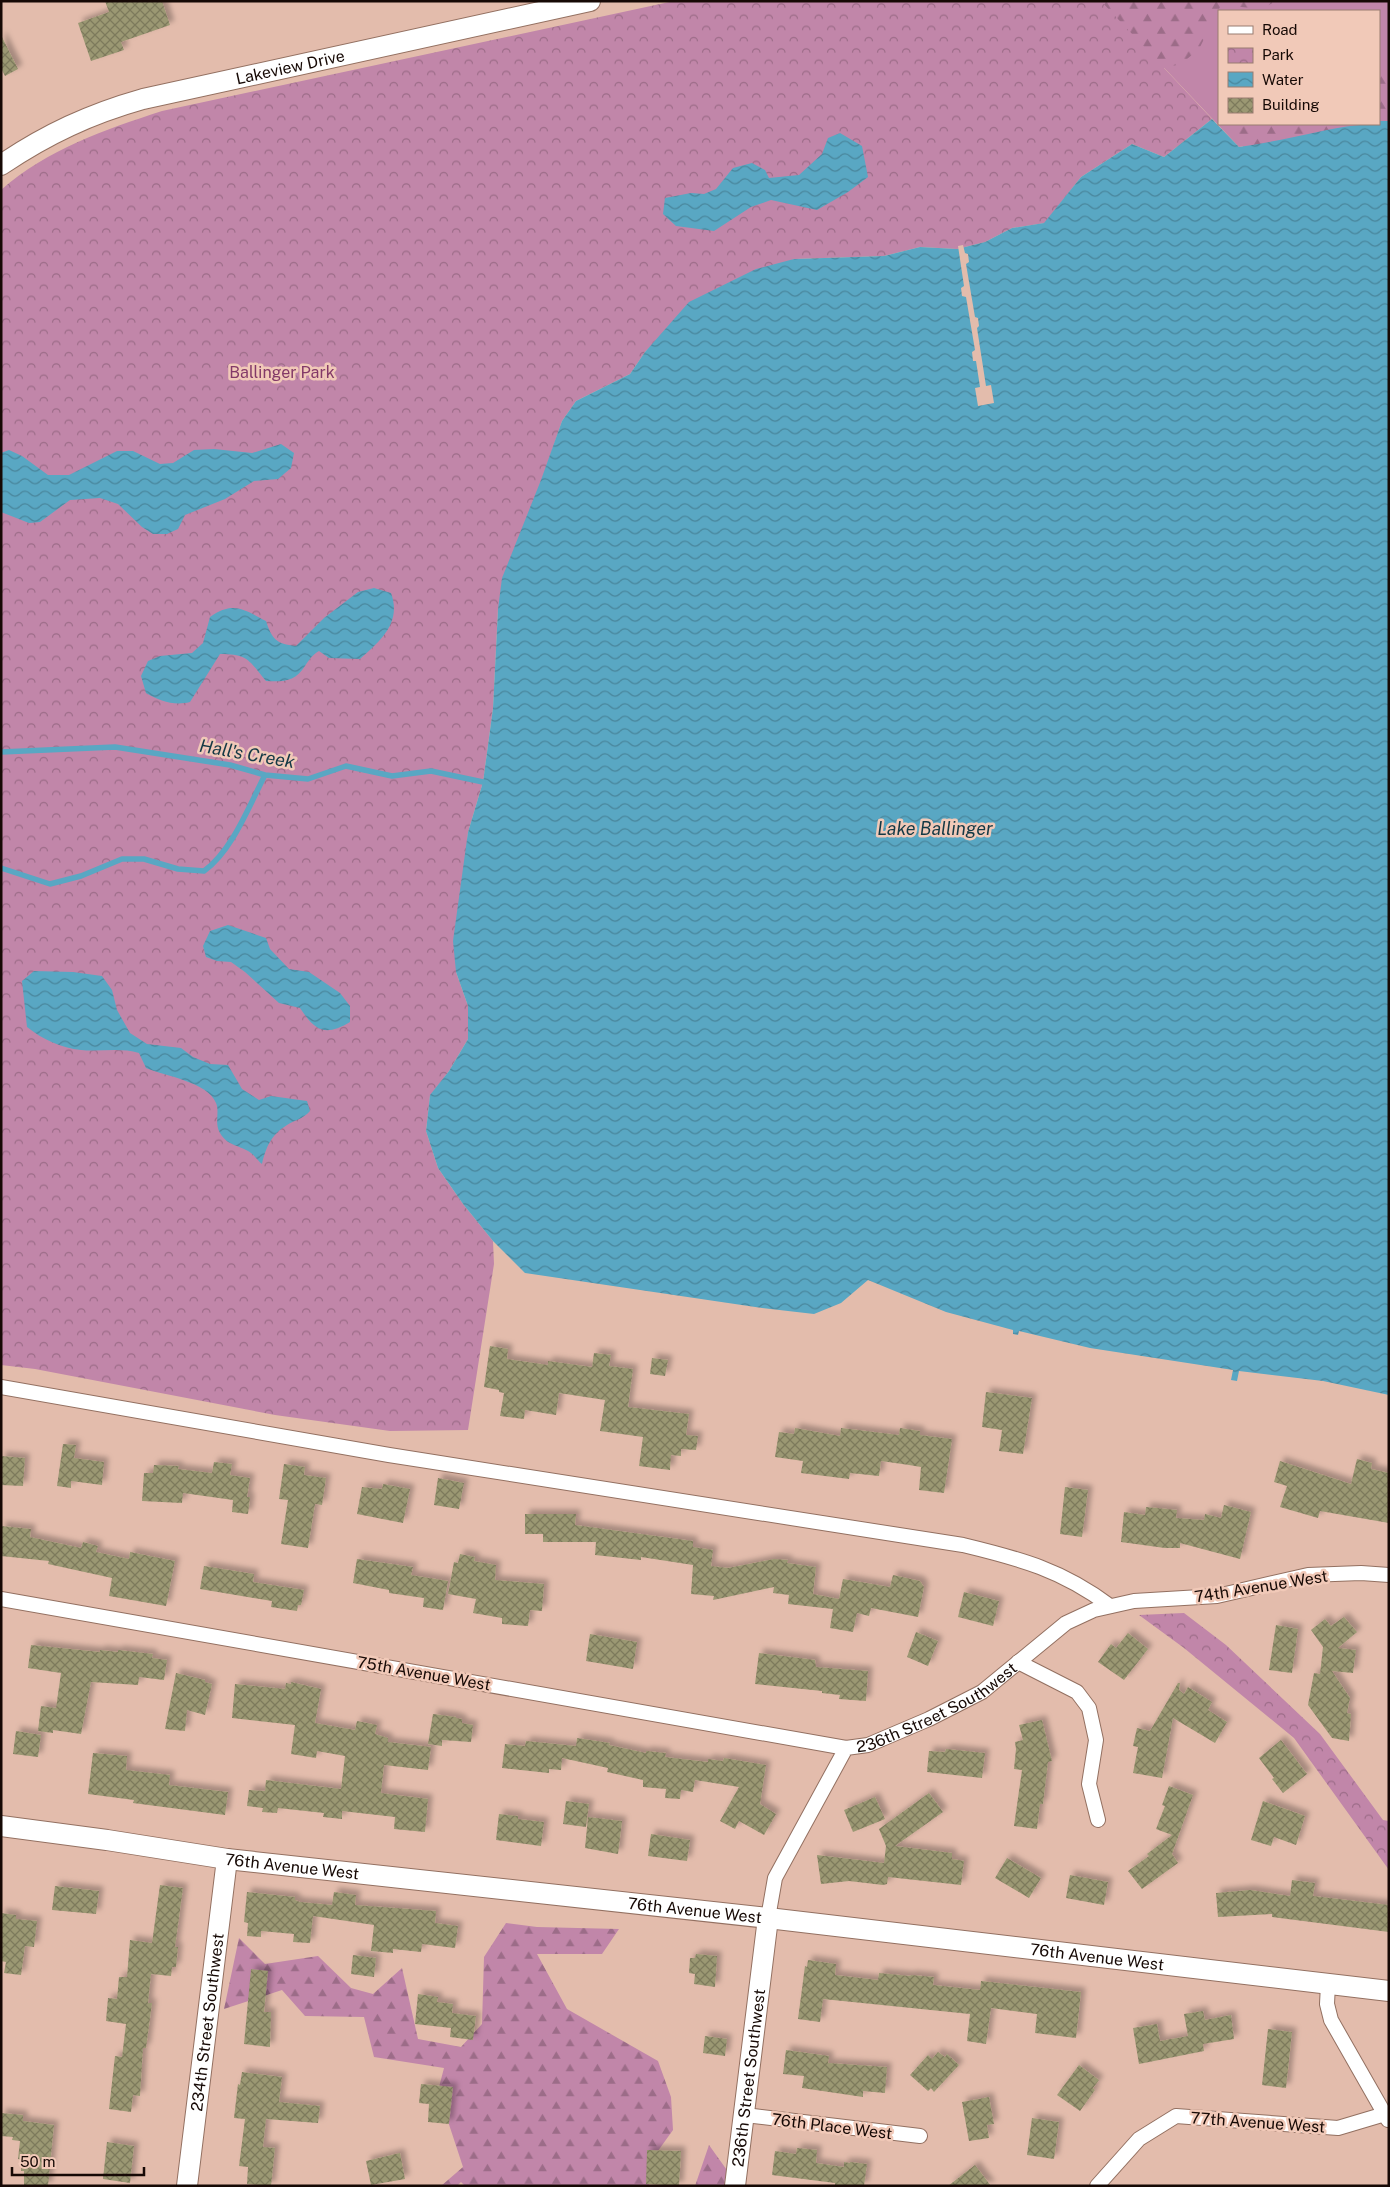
<svg xmlns="http://www.w3.org/2000/svg" width="1390" height="2187" font-family="'Public Sans',sans-serif">
<defs>
<pattern id="forest-firs" width="22" height="20" patternUnits="userSpaceOnUse" patternTransform="scale(1.25)"><rect width="22" height="20" fill="#c186a9"/><path d="M5 1l3.5 6h-7zM16 11l3.5 6h-7z" fill="#9c6c88"/></pattern>
<pattern id="park-crowns" width="20" height="18" patternUnits="userSpaceOnUse" patternTransform="scale(1.25)"><rect width="20" height="18" fill="#c186a9"/><path d="M2 6a3 3 0 1 1 6 0M12 15a3 3 0 1 1 6 0" fill="none" stroke="#9c6c88"/></pattern>
<pattern id="water-waves" width="16" height="10" patternUnits="userSpaceOnUse" patternTransform="scale(1.25)"><rect width="16" height="10" fill="#59a7c3"/><path d="M0 5q4-4 8 0t8 0" fill="none" stroke="#49869c"/></pattern>
<pattern id="building-cross-hatch" width="8" height="8" patternUnits="userSpaceOnUse" patternTransform="scale(1.25)"><rect width="8" height="8" fill="#9b9873"/><path d="M0 0l8 8M0 8l8-8" fill="none" stroke="#7d7a5c"/></pattern>
<filter id="shadow"><feDropShadow dx="4.5" dy="-4.5" stdDeviation="2.5" flood-color="#0004"/></filter>
</defs>
<rect width="100%" height="100%" fill="#e3bcac"/>
<!-- grass -->
<path fill="#c186a9" d="M1101 1H1389V121H1379V11H1219V124H1356L1239 147Z"/>
<!-- forest -->
<path fill="url(#forest-firs)" d="M1087 1H1276L1262 9 1221 5 1199 49 1181 64 1160 69Z
M1389 67V127L1247 151 1222 124H1379V69Z
M506 1923 537 1927 619 1929 602 1954H537L567 2009 658 2061 671 2097 673 2130 650 2162 649 2186H465L461 2182 457 2186H441L463 2167 438 2091 444 2068 374 2057 364 2017 305 2016 282 1990 224 2009 239 1938 265 1964 318 1956 351 1988 373 1994 402 1968 418 2039 461 2047 482 2024 484 1957Z
M709 2145 729 2173 726 2186H695Z"/>
<!-- park -->
<path fill="url(#park-crowns)" d="M674 1H1101L1212 119 1164 157 1132 144 1081 177 1045 223 1012 228 985 242 957 249 920 247 884 256 794 259 665 331 645 352 630 374 576 401 562 421 498 609 493 708 483 782 468 832 456 972 468 1006V1039L449 1071 430 1096 426 1131 438 1168 463 1204 493 1241 494 1264 468 1430 390 1431 275 1415 35 1369 1 1365V190C48 149 104 130 162 111Z
M1184 1613 1226 1645 1320 1734 1383 1820 1389 1821V1870L1294 1738 1184 1648 1139 1615Z"/>
<!-- water -->
<path fill="url(#water-waves)" d="M1212 119 1239 147C1257 144 1276 141 1294 137 1323 131 1349 124 1379 124V121H1389V1395L1323 1381 1239 1371 1237 1381 1231 1380 1233 1370 1090 1348 1019 1331 1018 1335 1013 1334V1330L946 1312 868 1280 841 1303 814 1314 762 1308 525 1273 493 1241 463 1204 438 1168 426 1131 430 1095 449 1071 468 1039V1006L456 972 453 941 468 832 483 782 493 708 498 609 502 578 541 480 562 421 576 401 630 374 645 352 689 302 756 269 794 259 884 256 920 247 957 249 985 242 1012 228 1044 223 1081 177 1132 144 1164 157Z
M840 133 862 146 868 177 848 192 817 210 771 200 751 207 714 231 676 226 663 214 665 198 691 193 704 194 716 189 733 168 752 163 765 170 769 178 799 175 822 154 828 138Z
M281 444 294 453 291 468 278 479 254 481 225 499 185 515 178 529 167 534H153L142 527 118 504 100 498 70 500 40 522 29 523 1 512V453L9 450 22 456 48 475H69L117 451H133L160 464 173 463 194 450 214 449 252 453Z
M374 588 391 593C402 623 380 641 360 659L329 658 319 651C312 655 309 660 305 666 295 682 283 682 266 681 249 661 249 654 220 654L190 702C174 706 160 701 146 693L141 676 148 661 160 656 192 653 203 643 210 617C233 601 243 609 266 621 272 639 276 644 296 646L324 618 358 592Z
M228 925 266 938 270 949 289 969 309 972 340 993 350 1006V1022C325 1037 315 1031 300 1008L279 1003 245 972 231 962 217 961 206 957 203 946 210 931Z
M34 971 73 972 102 976 112 990 117 1010 130 1033 147 1044 181 1048 193 1057 210 1064 228 1065 242 1089 259 1100 271 1096 307 1101 310 1111C303 1119 295 1120 287 1125 271 1135 266 1147 262 1164 258 1161 255 1156 251 1153 241 1145 228 1147 220 1133 214 1123 220 1112 216 1103 208 1082 165 1076 146 1068L139 1053C120 1047 101 1052 81 1050 61 1048 42 1039 27 1027L22 981Z"/>
<!-- pier -->
<path fill="#e3bcac" d="M963 245 965 253 968 254 969 262 966 264 975 317 978 318 979 326 977 328 986 386 991 385 994 403 978 406 975 388 980 387 976 361H973L972 352 975 350 966 297 962 296 961 288 964 286 958 246Z"/>
<g fill="none" stroke-linecap="round" stroke-linejoin="round">
<!-- stream -->
<path stroke="#59a7c3" stroke-width="5.5" d="M1 752 115 747 230 765 265 775 308 779 346 766 392 776 431 771 483 782
M1 868 50 884 81 876 122 859H144L178 869 204 871C232 851 249 806 265 775"/>
</g>
<!-- building -->
<path fill="url(#building-cross-hatch)" filter="url(#shadow)" d="M105 1H162L170 25 121 42 124 50 91 61 78 23 109 12Z
M1 35 18 69 5 76 1 68Z
M490 1346 508 1349 507 1359 548 1365V1361L592 1367 594 1353 611 1355 609 1366 633 1369 628 1407 689 1414 686 1435 698 1436 696 1450 681 1449V1456L671 1455 670 1470 639 1466 643 1437 600 1431 605 1400 559 1393 556 1415 525 1410 524 1419 500 1416 504 1393 499 1392V1390L484 1387Z
M652 1358 668 1360 665 1376 650 1374Z
M986 1392 1032 1398 1023 1454 999 1451 1002 1430 982 1427Z
M795 1428 840 1436 841 1428 899 1435 900 1428 920 1431V1435L952 1439 944 1493 919 1490 921 1467 909 1465 881 1461 879 1476 850 1473 849 1479 801 1473 803 1461 775 1457 779 1432 794 1434Z
M63 1444 76 1445 74 1458 104 1462 102 1485 71 1481V1488L57 1486Z
M1 1456 25 1458 23 1486 1 1485Z
M1357 1459 1372 1463 1371 1469 1389 1473V1523L1320 1511 1318 1518 1280 1507 1287 1486 1274 1482 1280 1461 1351 1484Z
M214 1462 232 1464 230 1475 250 1478 247 1497H250L248 1514 232 1512 233 1500 183 1493 182 1503 142 1501 144 1473H153L154 1465 179 1466 178 1469 212 1473Z
M284 1464 305 1467 304 1475 326 1478 322 1505 315 1504 308 1548 281 1544 288 1500 279 1499Z
M438 1478 464 1483 459 1509 434 1505Z
M383 1484 410 1489 403 1523 357 1514 362 1487 382 1489Z
M1065 1487 1088 1490 1082 1537 1060 1534Z
M1224 1505 1251 1512 1240 1559 1180 1543V1548H1165L1121 1542 1124 1512 1145 1515 1146 1507 1177 1510 1176 1518 1204 1520 1205 1514 1221 1518Z
M525 1514H576L575 1525 693 1541V1547L713 1550 711 1566 728 1568 774 1559 788 1560 787 1563 816 1567 813 1594 839 1599 843 1579 890 1587 893 1575 920 1581 924 1587 918 1617 871 1608 869 1616 857 1613 853 1632 830 1628 833 1609 788 1604 789 1595 773 1593 774 1587 713 1600 714 1596 691 1594 693 1565 641 1557V1560L595 1555 596 1542H543V1534H525Z
M1 1526 31 1529 30 1537 81 1548 83 1542 98 1546 96 1552 129 1559 130 1552 175 1561 166 1606 109 1596 112 1578 48 1564 49 1561 1 1556Z
M460 1554 475 1557 474 1561 496 1565 495 1580 544 1584 542 1611 530 1610 528 1626 502 1624V1618L473 1613 476 1599 448 1594 454 1562 458 1563Z
M357 1559 413 1567 411 1575 448 1581 443 1610 423 1607 424 1598 389 1593V1590L353 1583Z
M204 1566 254 1574 253 1582 304 1590 301 1605H298L297 1611 271 1607 272 1601 200 1589Z
M964 1592 999 1601 993 1626 958 1617Z
M1344 1617 1357 1632 1338 1648 1356 1650 1353 1673 1332 1671 1350 1698 1347 1713 1351 1714 1349 1741 1332 1738 1308 1705 1314 1673 1320 1674 1323 1647 1311 1630 1325 1619 1331 1626Z
M1276 1625 1298 1629 1292 1673 1269 1670Z
M916 1632 938 1641 928 1666 907 1657Z
M1128 1633 1148 1649 1124 1680 1098 1662 1111 1644 1116 1648Z
M590 1634 637 1642 633 1669 586 1661Z
M31 1645 100 1652V1650L118 1652V1650L153 1654 152 1658 167 1660 164 1680 139 1677 138 1685 91 1682 81 1734 53 1730V1733L38 1731 41 1706 56 1708 61 1673 28 1668Z
M759 1653 815 1660 816 1667 868 1671 866 1701 839 1699 840 1695 822 1693V1691L755 1684Z
M176 1673 205 1680V1682L212 1684 205 1715 187 1710 185 1731 165 1729Z
M291 1682 321 1689 315 1723 355 1730 357 1721 377 1725 375 1734 388 1738V1742L431 1747 428 1770 384 1765 381 1793 428 1799 425 1832 394 1829 395 1817 342 1811V1819L323 1817 324 1813 278 1808 277 1813 262 1812 263 1808 247 1806 249 1790 265 1791 266 1780 341 1789 345 1756 317 1751 316 1758 291 1754 295 1725 232 1718 235 1684 285 1689 286 1683 291 1684Z
M1178 1683H1180L1179 1690 1184 1694 1188 1687 1212 1702 1208 1710 1227 1722 1215 1743 1173 1718 1162 1778 1133 1773 1138 1747 1133 1746 1137 1728 1150 1731Z
M433 1714 456 1717V1718L462 1719V1723L473 1725 471 1742 442 1740V1746L428 1744Z
M1042 1720 1052 1761 1048 1762 1043 1804H1040L1037 1829 1014 1826 1022 1770 1014 1769 1016 1749 1015 1742 1023 1740 1019 1725Z
M16 1731 41 1735 38 1757 13 1754Z
M577 1738 610 1743 609 1745 646 1753V1751L666 1753 665 1757 708 1762V1759L723 1761 724 1758 766 1765 760 1804 776 1814 764 1835 739 1821 735 1829 720 1821 739 1787 695 1780 693 1792 681 1790 680 1799 665 1798 666 1789 643 1787V1780L607 1772 608 1768 562 1758 561 1770 549 1769V1773L502 1768 505 1744 525 1746 526 1741 576 1746Z
M1281 1740 1307 1774 1283 1793 1272 1779 1274 1778 1259 1758Z
M946 1749 985 1753 982 1778 927 1772 929 1751 945 1752Z
M93 1753 127 1756 126 1770 170 1775 169 1785 228 1792 225 1815 133 1803 134 1800 88 1794Z
M1169 1786 1193 1795 1172 1854 1178 1863 1142 1889 1128 1871 1149 1856 1147 1854 1172 1835 1156 1829 1165 1806 1162 1805Z
M929 1793 943 1812 895 1846 952 1853V1859L964 1861 961 1885 888 1877 887 1884 883 1885 849 1881 821 1884 817 1855 884 1863 886 1846 879 1829Z
M875 1797 885 1819 853 1832 844 1810Z
M566 1801 589 1804 586 1827 563 1824Z
M1263 1801 1305 1816 1296 1845 1274 1837 1271 1846 1251 1840Z
M499 1814 518 1816V1819L544 1822 541 1846 496 1840Z
M588 1817 622 1821 618 1854 585 1848Z
M651 1834 690 1840 687 1861 648 1856Z
M1007 1858 1041 1878 1029 1898 995 1878Z
M1070 1875 1108 1882 1104 1905 1066 1898Z
M1292 1880 1315 1883 1313 1896 1389 1905V1932L1272 1917V1914L1218 1917 1216 1893 1250 1890 1290 1896Z
M160 1885 183 1888 175 1947H178L176 1967H172L171 1976 151 1974 148 2003H152L146 2048H143L140 2096 133 2095 131 2112 109 2109 115 2056 122 2057 126 2024 106 2021 108 1998 117 1999 119 1977H127L130 1940 152 1943Z
M55 1886 99 1891 96 1914 52 1910Z
M247 1892 295 1897V1900L300 1902 332 1905 334 1892 356 1895 355 1905 436 1911 435 1923 458 1926 455 1948 422 1944 421 1952 393 1949V1953L371 1951 374 1925 313 1916 310 1943 293 1942 294 1934 261 1931V1937L247 1936 248 1923 244 1922Z
M1 1913 16 1915V1919L37 1921 34 1947 25 1946 21 1975 4 1973 6 1962 1 1961Z
M696 1954 717 1956 715 1987 694 1984 695 1974 689 1973 690 1958H695Z
M353 1955 376 1958 374 1977 351 1974Z
M808 1960 836 1964 835 1975 878 1980 879 1973 910 1976 911 1975 934 1977 933 1985 980 1990 981 1981 1081 1992 1076 2038 1035 2033 1037 2014 991 2008 986 2044 967 2041 970 2014 823 1999 820 2022 798 2019 805 1966 807 1967Z
M251 1969 268 1971 264 2012H271L270 2047 244 2044Z
M418 1994 438 1997 437 2002 453 2004 452 2013 476 2016 473 2040 450 2037 451 2028 415 2024Z
M1203 2011 1205 2020 1231 2015 1234 2039 1203 2044 1204 2051 1139 2064 1133 2028 1157 2024 1160 2041 1188 2036 1184 2014Z
M1268 2029 1292 2032 1286 2088 1262 2085Z
M705 2036 727 2039 725 2056 703 2053Z
M786 2050 829 2056 828 2063 887 2067 885 2093 863 2091V2097L802 2088 804 2076 783 2074Z
M938 2052 945 2057 947 2054 959 2065 934 2092 931 2088 928 2091 910 2075 928 2055 932 2059Z
M1079 2065 1099 2080 1093 2088 1095 2090 1080 2111 1057 2095Z
M242 2072 282 2077 279 2102 320 2106 318 2123 266 2119 263 2147 275 2148 271 2186 247 2184 248 2167 239 2166 245 2119 234 2118 238 2084 240 2085Z
M421 2084 453 2087 449 2124 428 2122 429 2104 419 2103Z
M989 2097 994 2124 987 2125 989 2138 969 2141 962 2102Z
M1 2113 23 2115V2121L54 2125 48 2186H24V2171H21L22 2160 18 2159 20 2141 12 2140 13 2137 1 2136Z
M1032 2118 1059 2122 1054 2159 1027 2155Z
M107 2142 134 2146 130 2183 103 2179Z
M797 2148 817 2150 816 2163 844 2167V2162L850 2163V2162L867 2164 864 2186H835V2183L772 2175 775 2151 796 2154Z
M647 2150 681 2151 679 2186 646 2184Z
M400 2153 405 2179 371 2185 366 2161Z
M975 2165 991 2186H948Z"/>
<g fill="none" stroke-linecap="round" stroke-linejoin="round">
<!-- street casing -->
<g stroke="#937061" stroke-width="16">
<g id="street">
<path d="M1 1387 389 1455 963 1545C1021 1559 1062 1570 1110 1606"/>
<path d="M1 1599 846 1748"/>
<path d="M1018 1662 1077 1692 1089 1708 1096 1740 1089 1784 1098 1820"/>
<path id="s1" d="M768 1918 775 1878 846 1748 868 1745 929 1719 982 1692 1066 1623 1094 1610 1134 1601 1217 1596 1308 1575 1361 1573 1389 1575"/>
<path d="M1328 1984 1327 2004 1331 2020 1388 2120"/>
<path d="M745 2115 920 2136"/>
<path d="M1097 2186 1139 2139 1176 2116 1338 2128 1385 2114"/>
</g>
</g>
<!-- secondary casing -->
<g stroke="#937061" stroke-width="22">
<g id="secondary">
<path id="s2" d="M1 165C47 134 90 114 143 99L590 1"/>
<path id="s3" d="M1 1826 107 1840 227 1859 768 1918 1389 1991"/>
<path id="s4" d="M187 2186 227 1859"/>
<path id="s5" d="M735 2186 768 1918"/>
</g>
</g>
<!-- street -->
<use href="#street" stroke="#fff" stroke-width="14"/>
<!-- secondary -->
<use href="#secondary" stroke="#fff" stroke-width="20"/>
</g>
<g text-anchor="middle" stroke-width="5" stroke-linejoin="round" paint-order="stroke">
<!-- street labels -->
<g font-size="16" fill="#160905" stroke="#f1c9b8">
<text dy="6" stroke="none"><textPath href="#s2" startOffset="308">Lakeview Drive</textPath></text>
<text transform="translate(1261 1586) rotate(-9)" y="6">74th Avenue West</text>
<text transform="translate(424 1673) rotate(10)" y="6">75th Avenue West</text>
<text dy="6" stroke="none"><textPath href="#s1" startOffset="289">236th Street Southwest</textPath></text>
<text dy="6" stroke="none"><textPath href="#s3" startOffset="294">76th Avenue West</textPath></text>
<text dy="6" stroke="none"><textPath href="#s3" startOffset="699">76th Avenue West</textPath></text>
<text dy="6" stroke="none"><textPath href="#s3" startOffset="1104">76th Avenue West</textPath></text>
<text dy="6" stroke="none"><textPath href="#s4" startOffset="165">234th Street Southwest</textPath></text>
<text dy="6" stroke="none"><textPath href="#s5" startOffset="109">236th Street Southwest</textPath></text>
<text transform="translate(1258 2122) rotate(4)" y="6">77th Avenue West</text>
<text transform="translate(832 2126) rotate(7)" y="6">76th Place West</text>
</g>
<!-- park labels -->
<g font-size="16" fill="#833968" stroke="#f1c9b8">
<text x="282" y="378">Ballinger Park</text>
</g>
<!-- water labels -->
<g font-size="18" font-style="italic" fill="#143945" stroke="#f1c9b8">
<text transform="translate(247 754) rotate(10)" y="6">Hall's Creek</text>
<text x="935" y="835">Lake Ballinger</text>
</g>
</g>
<!-- border -->
<rect width="1390" height="2187" fill="none" stroke="#160905" stroke-width="5"/>
<!-- legend -->
<rect x="1218" y="10" width="162" height="115" fill="#f1c9b8" stroke="#997c70"/>
<rect x="1228" y="26" width="25" height="8" fill="#ffffff" stroke="#997c70"/>
<text x="1262" y="35" font-size="15" fill="#160905">Road</text>
<rect x="1228" y="48" width="25" height="15" fill="url(#park-crowns)" stroke="#997c70"/>
<text x="1262" y="60" font-size="15" fill="#160905">Park</text>
<rect x="1228" y="72" width="25" height="15" fill="url(#water-waves)" stroke="#997c70"/>
<text x="1262" y="85" font-size="15" fill="#160905">Water</text>
<rect x="1228" y="98" width="25" height="15" fill="url(#building-cross-hatch)" stroke="#997c70"/>
<text x="1262" y="110" font-size="15" fill="#160905">Building</text>
<!-- scale -->
<path d="M12 2167v8h132v-8" fill="none" stroke="#160905" stroke-width="2.5"/>
<text x="20" y="2167" font-size="15" fill="#160905" stroke="#f1c9b8" stroke-width="4" paint-order="stroke">50 m</text>
</svg>
